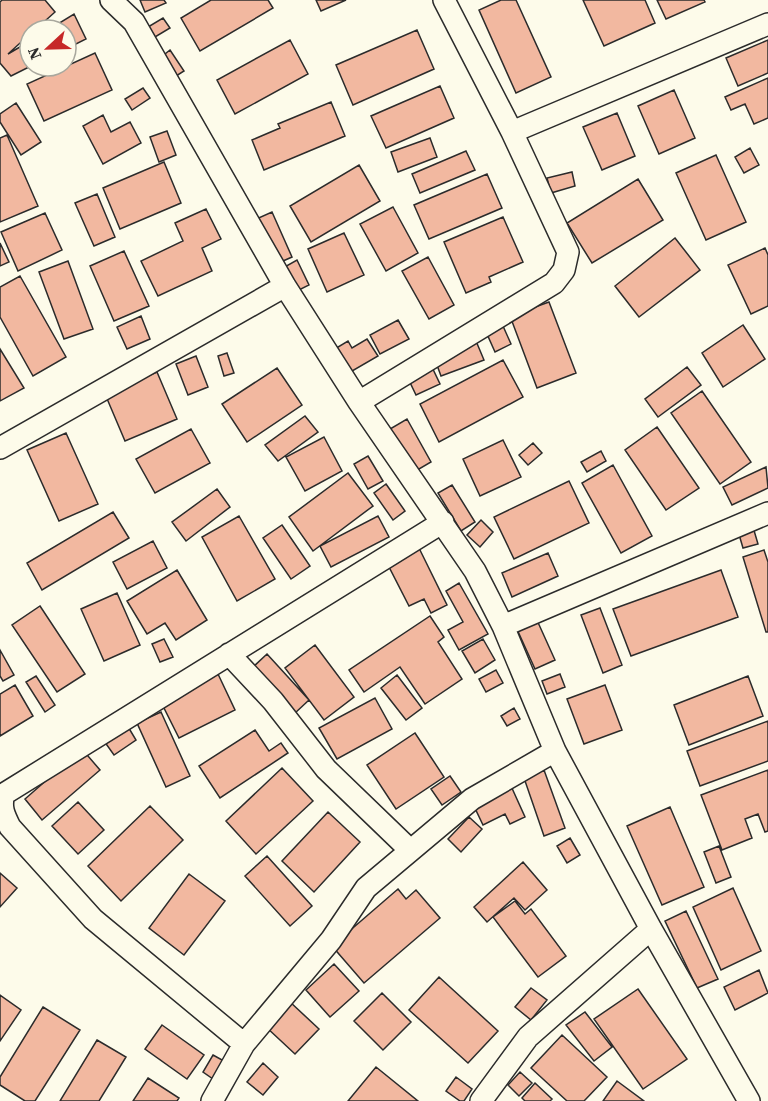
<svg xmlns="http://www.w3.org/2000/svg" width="768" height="1101" font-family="'Source Serif 4',serif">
<rect width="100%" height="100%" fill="#fdfbea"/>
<!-- building -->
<path fill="#f2b8a0" stroke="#2b2b2b" stroke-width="1.5" d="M2 0H45L55 12 35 30H30V34L8 54 30 41 31 66 11 76 0 63V2Z
M140 0H164L166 3 145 12Z
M211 0H268L273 8 200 51 181 18Z
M316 0H346L321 11Z
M501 0H516L551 77 516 93 479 10Z
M583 0H645L655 23 604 46Z
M657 0H704L705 2 666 19Z
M74 14 86 39 66 49V30H48Z
M163 18 170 28 155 37 148 27Z
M417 30 434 69 353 105 336 65Z
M290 40 308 74 235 114 217 80Z
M768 40V73L738 86 726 58Z
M170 50 184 71 173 78 160 58Z
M95 53 112 90 44 121 27 84Z
M768 78V118L754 124 745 104 731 110 725 97Z
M440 86 454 118 386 148 371 116Z
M143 88 150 98 132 110 125 99Z
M674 90 695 138 659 154 638 106Z
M331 102 345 136 264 170 252 140 280 128 278 124Z
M16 103 41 142 21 155 0 122V114Z
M617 113 635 156 602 170 583 127Z
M103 115 111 132 130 122 141 143 103 164 83 126Z
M167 131 176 155 159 162 150 137Z
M7 135 38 206 0 222V138Z
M430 138 437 157 398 172 391 152Z
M750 148 759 165 744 173 735 157Z
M466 151 475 170 420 193 412 174Z
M716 155 746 222 706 240 676 173Z
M164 162 181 203 120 229 103 188Z
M359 165 380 201 311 242 290 206Z
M572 172 575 186 551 193 547 178Z
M487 174 502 208 429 239 414 205Z
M638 179 663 220 592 263 567 223Z
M97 194 115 237 94 246 75 203Z
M393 207 418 253 386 271 360 224Z
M206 209 221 239 202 248 212 271 158 296 141 261 183 241 175 223Z
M272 212 292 257 274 265 254 220Z
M45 213 62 250 18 271 1 232Z
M503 217 523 262 489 277 491 282 466 293 444 242Z
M344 233 364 275 327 292 308 249Z
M675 238 700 270 639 317 615 286Z
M0 243 9 262 0 266Z
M765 248 768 255V306L751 314 728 265Z
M124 251 149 306 114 321 90 266Z
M428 257 454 305 429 319 402 271Z
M297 260 309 285 293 293 281 269Z
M68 261 93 329 64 339 39 272Z
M20 276 66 357 33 376 0 317V287Z
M549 302 576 373 537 388 510 316Z
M141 316 150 339 127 349 117 327Z
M398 320 409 339 380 354 370 335Z
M743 325 765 359 723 387 702 353Z
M503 326 511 344 495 352 487 334Z
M367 339 378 356 347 374 333 350 348 341 352 348Z
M476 341 484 360 441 376 434 357Z
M0 349 24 388 0 401Z
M227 353 234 373 224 376 218 356Z
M196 356 208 387 188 395 176 364Z
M503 360 523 397 439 442 420 404Z
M430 363 440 384 416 395 406 374Z
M687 367 701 385 658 417 645 399Z
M277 368 302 405 247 442 222 404Z
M157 372 177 419 125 441 105 394Z
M702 391 751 462 720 484 671 413Z
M305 416 318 432 278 461 265 445Z
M407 419 431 462 414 472 390 429Z
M657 427 699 488 666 510 625 450Z
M191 429 210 463 155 493 136 459Z
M66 433 98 504 59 521 27 450Z
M324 437 342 471 305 491 286 457Z
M503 440 521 477 480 496 463 459Z
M533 443 542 453 528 465 519 455Z
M601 451 606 461 587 472 581 462Z
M368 456 383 481 368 489 354 464Z
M613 465 652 536 621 553 582 483Z
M766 467 768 488 732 505 723 487Z
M348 473 373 506 313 551 289 517Z
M569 481 589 523 514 559 494 517Z
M386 484 405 511 393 520 374 493Z
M452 485 475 522 461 531 438 493Z
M217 489 230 507 186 541 172 522Z
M113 512 129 538 42 590 27 563Z
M239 516 275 579 237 601 202 537Z
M378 516 389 537 331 567 320 546Z
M481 520 493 532 480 547 467 535Z
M282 525 310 566 291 579 263 538Z
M753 527 758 544 743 548 738 531Z
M153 541 167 568 127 589 113 562Z
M418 546 447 605 431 613 424 599 409 606 386 561Z
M764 550 768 562V632H766L743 557Z
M548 553 558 576 512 597 502 573Z
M177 570 207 620 176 640 165 623 147 634 127 601Z
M721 570 738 617 631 656 613 609Z
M459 583 488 634 459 650 448 630 463 622 446 591Z
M117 593 140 645 104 661 81 609Z
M40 606 85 674 57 692 12 625Z
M600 608 622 665 603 673 581 615Z
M430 616 444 637 438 642 462 679 425 704 400 667 364 692 349 670Z
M536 618 555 660 535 669 516 627Z
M164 639 173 657 160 662 152 644Z
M483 639 495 660 475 673 462 651Z
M315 645 354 697 324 720 285 668Z
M0 650 14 675 3 681 0 676Z
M267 654 309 700 294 714 252 668Z
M496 670 503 683 486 692 479 679Z
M218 674 235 710 179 738 161 702Z
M560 674 565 687 547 694 542 681Z
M397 675 422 708 406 720 381 688Z
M36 676 55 705 45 712 26 682Z
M748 676 763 716 689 745 674 705Z
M15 685 33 716 0 736V694Z
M605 685 622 730 584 744 567 699Z
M375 698 392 729 337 759 319 728Z
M514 708 520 719 507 726 501 716Z
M161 712 190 776 166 787 137 723Z
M768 721V761L700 786 687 751Z
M127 725 136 740 114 755 104 741Z
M255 730 269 751 281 743 288 753 220 798 199 766Z
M415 733 444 777 396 809 367 765Z
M82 749 100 770 42 820 25 799Z
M282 768 313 801 256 854 226 821Z
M544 770 565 828 544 836 524 778Z
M768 770V831L765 832 758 814 745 819 752 838 722 850 701 795Z
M450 776 461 792 442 805 431 789Z
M511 786 525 817 510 824 505 814 483 825 473 804Z
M78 802 104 830 78 854 52 826Z
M150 806 183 840 121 901 88 866Z
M670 807 704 887 662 905 627 826Z
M328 812 360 842 314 892 282 861Z
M469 817 482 829 461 852 448 839Z
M570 838 580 855 567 863 557 846Z
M719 846 731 877 716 883 704 852Z
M267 856 312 906 290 926 245 876Z
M523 862 547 890 525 910 514 898 487 922 474 907Z
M0 873 17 888 0 907Z
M189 874 225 901 184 955 149 928Z
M733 888 761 951 721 970 693 907Z
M398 889 406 899 416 890 440 918 364 983 332 946Z
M515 901 525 914 531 909 566 956 538 977 493 917Z
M686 911 718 979 697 988 665 921Z
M334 964 359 991 330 1017 306 990Z
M759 970 768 993 735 1010 724 987Z
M439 977 498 1031 468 1063 409 1010Z
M531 988 547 1000 531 1020 515 1007Z
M638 989 687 1059 643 1089 594 1019Z
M382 993 411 1022 383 1050 354 1021Z
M0 995 21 1010 0 1041Z
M289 1001 319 1029 295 1054 265 1026Z
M43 1007 80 1030 35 1101H25L0 1085V1077Z
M585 1012 612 1047 594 1061 566 1025Z
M162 1025 204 1055 187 1079 145 1049Z
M562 1035 607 1077 584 1101H567L531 1068Z
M97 1040 126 1057 99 1101H60Z
M213 1055 224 1061 213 1079 203 1072Z
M263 1063 278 1077 263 1095 247 1082Z
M376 1067 418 1101H348Z
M520 1072 532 1083 519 1096 508 1085Z
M456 1077 472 1089 464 1101H460L446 1091Z
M148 1078 179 1098 177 1101H133Z
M617 1081 644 1101H603Z
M535 1083 552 1099 550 1101H525L522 1098Z"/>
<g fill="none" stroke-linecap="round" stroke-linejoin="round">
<!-- minor casing -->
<g stroke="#2b2b2b" stroke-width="24">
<path id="minor" d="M111 0 134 22 285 286 359 402 475 571 503 626 555 751 651 929 749 1101
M512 132 768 24
M359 402 554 283 564 270 568 252 512 132 444 0
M0 448 285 286
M503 626 768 513
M229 654 273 701 326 769 410 850
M244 1044 93 919 10 827C4 815 0 807 4 794L443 522
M212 1101 244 1044 331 940 366 888 472 799 555 751
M481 1101 528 1037 651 929"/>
</g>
<!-- minor -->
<use href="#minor" stroke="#fdfbea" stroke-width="21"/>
</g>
<!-- north arrow -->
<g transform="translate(48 48) rotate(248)"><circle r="28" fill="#fdfbea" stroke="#a9a89e" stroke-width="1.5"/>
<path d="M0-4.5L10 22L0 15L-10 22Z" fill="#c62828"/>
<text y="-9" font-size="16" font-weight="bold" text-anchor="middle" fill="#2b2b2b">N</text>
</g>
</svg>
